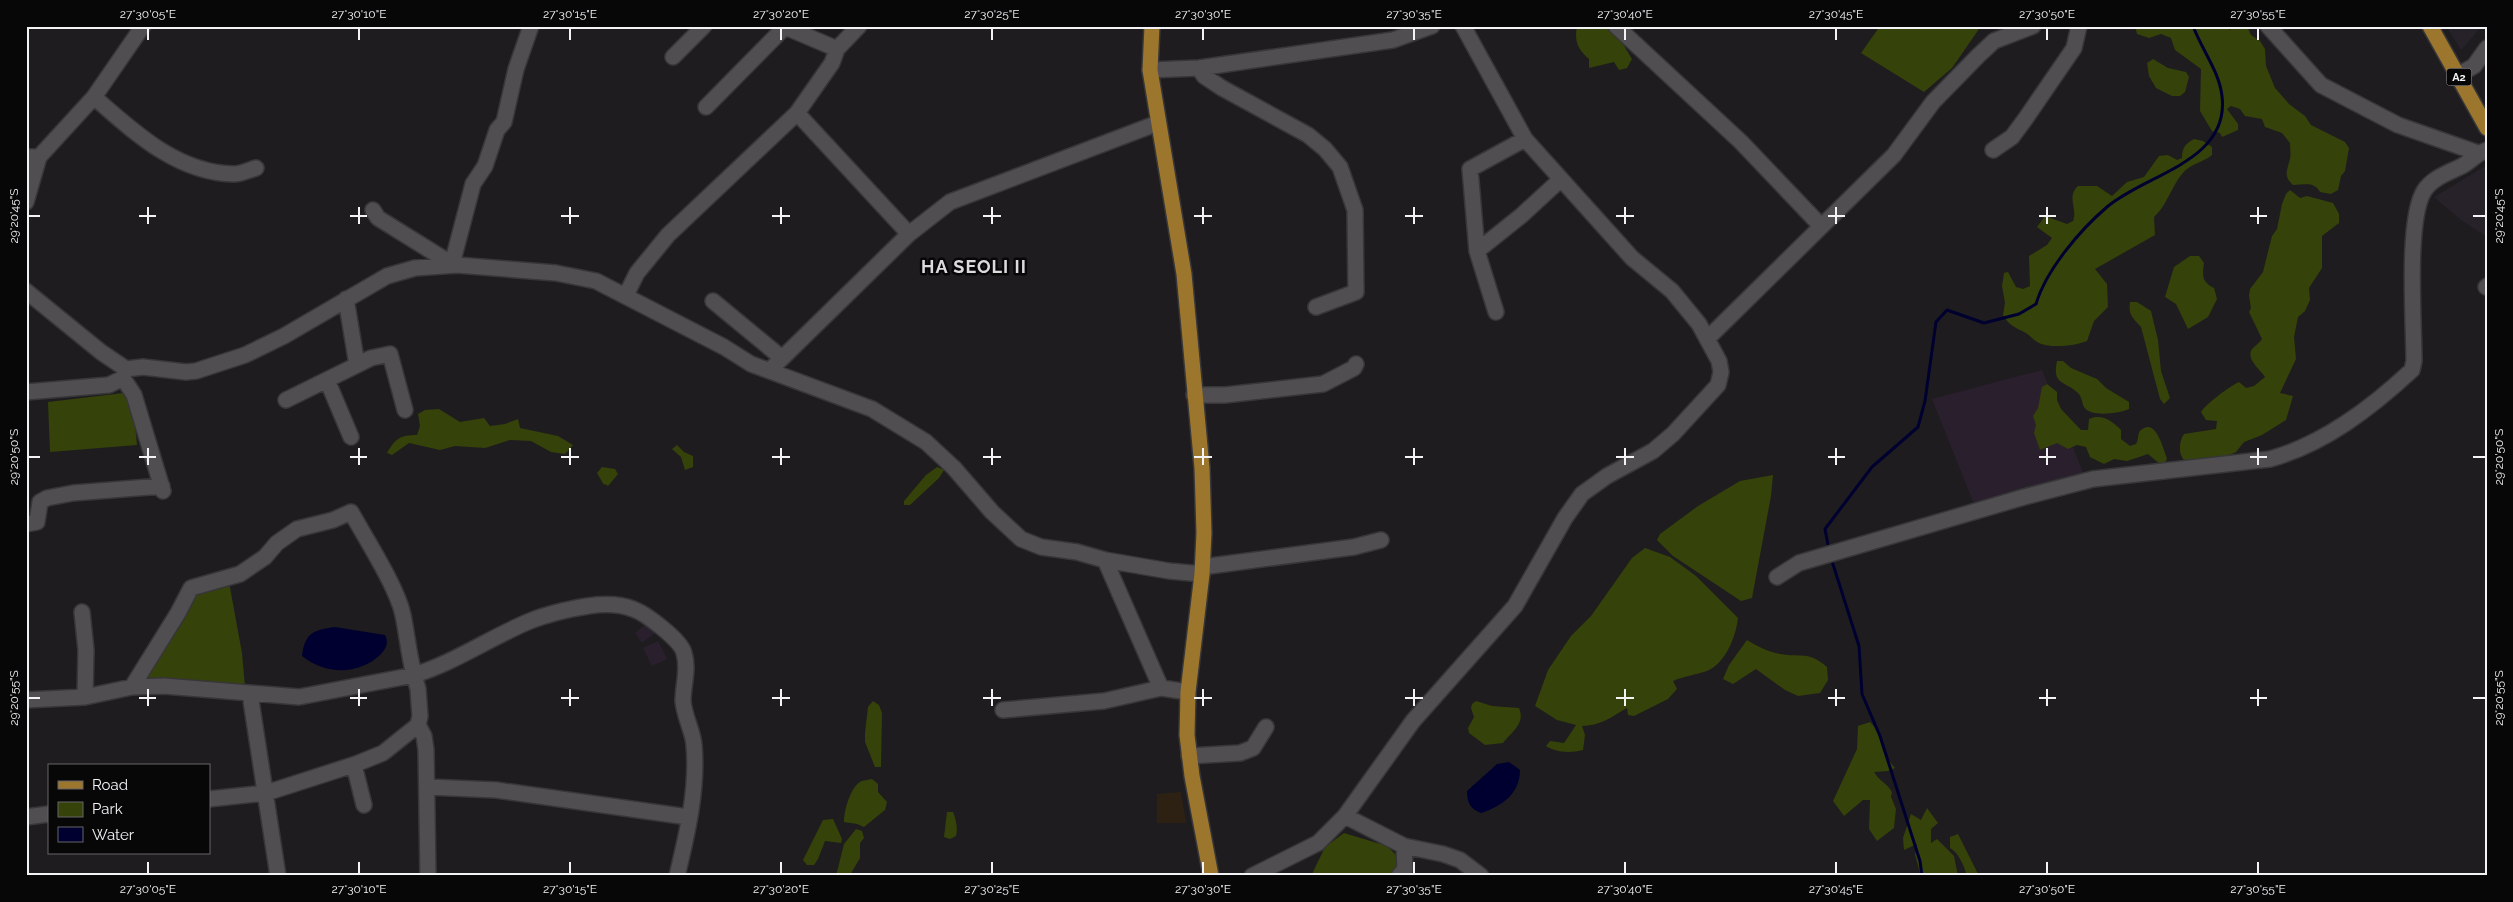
<svg xmlns="http://www.w3.org/2000/svg" width="2513" height="902" font-family="Raleway,sans-serif">
<rect width="100%" height="100%" fill="#1e1c1f"/>
<!-- built -->
<path fill="#272129" d="M2446 26H2482L2461 50Z
M2487 165V237L2461 220 2434 197Z"/>
<!-- industrial -->
<path fill="#2a1f2d" d="M2042 370 2090 490 2048 497 1980 519 1932 399Z
M647 623 655 633 642 643 635 633Z
M658 641 667 659 652 666 643 648Z"/>
<!-- education -->
<path fill="#2d2113" d="M1181 792 1186 823H1157V794Z"/>
<!-- green -->
<path fill="#354209" d="M1577 26H1612L1632 59 1627 68 1619 70 1614 62 1589 68V59C1578 49 1574 42 1577 26Z
M1880 26H1967L1979 29 1952 68 1924 92 1861 53Z
M2135 26H2226L2230 30 2234 26H2247L2251 35 2260 41 2265 49 2266 66 2275 88 2289 104 2305 116 2311 125 2345 142 2349 148 2345 171 2341 176 2338 190 2331 194 2320 192C2314 181 2304 185 2293 185 2283 176 2287 171 2290 159 2291 154 2290 148 2290 143L2282 133 2265 127 2262 119 2245 116 2240 109 2231 106 2227 109 2238 124V130L2222 137 2220 133 2212 131 2200 111 2201 69 2175 50 2171 38 2161 34 2149 38 2137 34Z
M2153 59 2168 68 2186 72 2189 77 2185 92 2180 96H2172L2156 88 2149 76 2147 63Z
M2194 139 2203 141 2212 147V155C2202 163 2191 163 2182 174 2171 187 2168 204 2154 217L2155 235 2095 269 2107 284 2108 307 2094 321 2087 341C2074 346 2049 349 2037 342 2032 339 2029 334 2024 332 2014 327 2009 325 2003 315L2005 303 2002 286 2004 273 2008 272 2016 287 2023 289 2030 286 2029 256 2047 245 2052 238 2037 227 2045 216 2067 224 2073 221C2078 209 2066 197 2078 186H2097L2112 196 2127 182 2144 177 2159 156 2168 155 2177 160 2182 158C2182 148 2185 144 2194 139Z
M2290 190 2300 198 2307 196 2333 203 2339 214V223L2322 236V268L2309 288 2310 300 2305 311 2298 317 2294 337 2296 359 2280 393 2293 396 2286 420 2262 435 2244 442 2236 452 2225 457 2184 460C2178 454 2179 441 2184 434L2216 429 2217 421 2206 420 2201 412C2207 403 2229 387 2239 382L2246 388 2254 386 2265 377C2260 369 2244 358 2253 348 2256 345 2259 343 2262 339L2249 312 2251 308 2249 296 2250 289 2263 272 2272 236 2277 229 2282 204 2286 194Z
M2190 256H2199L2204 263C2202 276 2202 282 2214 288L2217 299 2208 317 2188 329 2176 304 2165 297 2174 267Z
M2130 302H2137L2151 311 2158 340 2161 371 2170 398 2164 404 2160 399 2141 327C2133 318 2128 315 2130 302Z
M2057 361H2063L2071 368 2097 379 2106 388 2129 402V409C2120 413 2091 418 2084 407 2082 403 2082 397 2078 393 2064 380 2052 385 2057 361Z
M2047 384 2057 392V400L2061 409 2081 430H2088L2089 419C2101 413 2113 421 2121 430V439L2130 446 2136 444C2139 440 2137 433 2141 430 2156 417 2163 449 2167 458L2165 464H2160L2148 454 2127 461 2114 459 2104 464 2090 457 2086 447 2077 445 2068 449 2057 443 2040 450 2034 433 2036 425 2033 416 2038 408 2042 387Z
M132 392 137 445 50 452 48 402Z
M439 409 460 422 484 418 490 426 505 424 518 419 520 428 558 436 573 445 565 454 551 452 531 441 510 440 485 448 455 446 440 450 409 443 392 455 387 453C395 439 400 435 417 435L420 426 418 414 425 410Z
M677 445 684 452 693 456V467L685 470 681 457 672 449Z
M602 467 615 469 618 474 608 486 605 484 604 485 597 473Z
M937 467 944 470 939 478 910 505H904V501L926 475Z
M1773 475 1771 496 1752 598 1741 601 1673 556 1657 540 1660 534 1698 506 1740 481Z
M1645 548 1670 557 1696 576 1738 618C1736 636 1726 663 1707 671 1696 675 1684 676 1673 681L1677 689 1668 699 1634 716 1628 715 1627 708C1612 717 1599 726 1582 726L1585 735 1583 750C1571 753 1557 753 1546 746L1550 741 1564 743 1576 725 1557 720 1535 706 1548 670 1571 636 1591 616 1632 558Z
M229 582 242 653 245 687 141 677 196 590Z
M1747 640C1757 646 1768 652 1780 654 1801 658 1807 650 1827 667L1828 680 1820 693 1798 696 1785 690 1756 669 1733 684 1723 679 1729 665Z
M873 701 879 705 882 713 881 767H875L865 742V733L868 707Z
M1476 701 1492 706 1519 708C1526 724 1511 732 1503 743L1485 745 1469 733 1468 728 1474 717 1471 708 1472 704Z
M1870 722C1881 733 1879 742 1885 754 1887 759 1891 763 1895 768L1888 771 1874 772C1879 781 1887 783 1892 792L1891 797 1896 809 1894 828 1877 841 1869 829 1870 800H1863L1844 816 1833 801 1857 749 1858 726Z
M872 779 878 784V792L887 802 885 810 864 827 857 824 844 822C844 811 850 788 860 782 863 780 869 780 872 779Z
M1927 808 1938 823 1931 829V843L1937 839 1954 856 1958 876H1918L1920 873 1915 855 1917 844 1904 850 1903 838 1911 814 1921 820Z
M947 812H953C956 819 958 829 956 836L950 839 944 837Z
M833 819 842 839 841 843 825 841 818 859 814 865H807L803 860 823 820Z
M856 829 862 831 864 838 860 843V858L850 875 836 876 844 844Z
M1344 833 1387 846 1397 856 1396 868 1391 876H1311L1325 847Z
M1958 834 1979 876H1967C1964 866 1959 853 1950 848V837Z"/>
<!-- water -->
<path fill="#000030" d="M335 627 385 635C389 643 386 649 380 655 359 675 325 675 302 656 305 633 313 630 335 627Z
M1509 762 1520 770C1520 794 1502 806 1481 813 1470 809 1467 802 1467 791L1497 764Z"/>
<g fill="none" stroke-linecap="round" stroke-linejoin="round">
<!-- stream -->
<path stroke="#000030" stroke-width="3" d="M1829 550 1825 529 1872 467 1918 427 1925 401 1936 322 1947 310 1984 323 2019 314 2036 304C2046 270 2080 230 2107 207 2145 174 2230 162 2222 96 2219 71 2202 50 2193 26
M1831 558 1859 646 1862 694 1880 736 1920 861 1922 876"/>
<!-- minor casing -->
<g stroke="#373638" stroke-width="18">
<path id="minor" d="M783 26 837 49
M1616 26 1741 142 1821 226
M2268 26 2321 85 2398 125 2478 153
M673 57 704 26
M1199 68 1204 76 1222 88 1308 135 1325 149 1340 167 1355 210 1356 292 1316 307
M1150 70 1199 68 1393 40 1432 26
M2458 75 2474 66 2487 48
M94 97C134 132 177 173 234 174 241 174 249 170 256 168
M706 107 785 27
M797 113 909 234
M1993 150 2012 137 2026 118 2074 48 2079 26
M26 157H39L94 97 143 26
M26 202 39 157
M373 210 378 218 452 264 473 184 485 166 497 130 504 122 516 69 531 26
M1477 251 1470 169 1525 139
M2486 287 2487 286
M26 291 101 352 126 369 143 367 186 372 196 371 245 355 284 336 387 276 415 268 457 265 556 273 596 281 724 347 751 364 872 409 926 442 954 468 992 512 1021 539 1041 547 1077 552 1105 560 1161 688 1188 692
M626 295 637 273 668 235 797 113 832 63 837 49 859 26
M713 301 782 358
M1496 312 1477 251 1522 215 1560 180
M1708 338 1894 155 1933 102 1978 56 1994 41 2033 26
M357 365 371 358 390 354 405 410
M771 369 909 234 950 202 1158 123
M123 378 134 395 163 491
M327 380 351 437
M26 392 109 385 123 378
M1194 395H1225L1323 384 1354 368 1356 364
M286 400 357 365 346 299
M26 524 37 522 40 502 47 498 73 493 162 486
M1105 560 1169 571 1202 574
M1202 567 1354 547 1381 540
M1777 577 1799 563 2024 497 2093 479 2270 459C2324 444 2371 408 2412 370L2414 361C2414 323 2406 221 2424 191 2432 178 2448 173 2462 166 2471 161 2477 153 2487 150
M82 612 86 650 85 697
M132 687 178 613 191 588 240 574 265 557 277 543 297 529 333 520 351 512C366 539 397 587 403 615 407 635 409 655 414 675 456 662 489 638 530 621 547 614 570 609 588 606 602 604 620 604 633 609 645 613 681 640 684 653 689 669 683 685 683 701 684 716 693 731 694 745 698 789 687 834 677 876
M250 694 278 876
M26 700 85 697 132 687 164 686 299 697 414 675 418 689 420 716 418 725 383 753 356 764 266 793 209 799
M1003 710 1104 701 1161 688
M418 725 424 736 426 750 428 876
M1189 756 1240 753 1253 748 1266 727
M354 765 364 805
M428 787 496 790 688 817
M1345 816 1404 846 1443 854 1460 860 1481 876
M26 817 49 814
M1252 876 1318 843 1345 816 1413 721 1515 606 1565 518 1582 494 1607 476 1653 451 1673 434 1718 385 1721 372 1719 361 1699 324 1672 291 1632 258 1525 139 1463 26
M1399 876 1405 869 1404 846"/>
</g>
<!-- major casing -->
<g stroke="#373638" stroke-width="18">
<path id="major" d="M1152 26 1150 70 1184 274 1202 468 1204 533 1202 574 1188 692 1187 735 1192 776 1211 876
M2430 26 2487 128"/>
</g>
<!-- minor -->
<use href="#minor" stroke="#504e51" stroke-width="15"/>
<!-- major -->
<use href="#major" stroke="#9b762c" stroke-width="15"/>
</g>
<!-- ticks -->
<path fill="none" stroke="#f3f2f4" stroke-width="2" d="M148 28V40M359 28V40M570 28V40M781 28V40M992 28V40M1203 28V40M1414 28V40M1625 28V40M1836 28V40M2047 28V40M2258 28V40M148 207V224M359 207V224M570 207V224M781 207V224M992 207V224M1203 207V224M1414 207V224M1625 207V224M1836 207V224M2047 207V224M2258 207V224M28 216H40M139 216H156M350 216H367M561 216H579M772 216H790M983 216H1001M1194 216H1212M1405 216H1423M1616 216H1634M1828 216H1845M2039 216H2056M2250 216H2267M2473 216H2486M148 448V465M359 448V465M570 448V465M781 448V465M992 448V465M1203 448V465M1414 448V465M1625 448V465M1836 448V465M2047 448V465M2258 448V465M28 457H40M139 457H156M350 457H367M561 457H579M772 457H790M983 457H1001M1194 457H1212M1405 457H1423M1616 457H1634M1828 457H1845M2039 457H2056M2250 457H2267M2473 457H2486M148 689V706M359 689V706M570 689V706M781 689V706M992 689V706M1203 689V706M1414 689V706M1625 689V706M1836 689V706M2047 689V706M2258 689V706M28 698H40M139 698H156M350 698H367M561 698H579M772 698H790M983 698H1001M1194 698H1212M1405 698H1423M1616 698H1634M1828 698H1845M2039 698H2056M2250 698H2267M2473 698H2486M148 862V874M359 862V874M570 862V874M781 862V874M992 862V874M1203 862V874M1414 862V874M1625 862V874M1836 862V874M2047 862V874M2258 862V874"/>
<g text-anchor="middle" stroke-width="5" stroke-linejoin="round" paint-order="stroke">
<!-- shield labels -->
<rect fill="#080708" stroke="#acacad" stroke-width="1" x="2446.5" y="68.5" width="25" height="17" rx="4"/>
<g font-size="11" font-weight="bold" fill="#f3f2f4">
<text x="2459" y="81">A2</text>
</g>
<!-- district labels -->
<g font-size="18" font-weight="bold" letter-spacing="1" fill="#dddade" stroke="#080708">
<text x="974" y="273">HA SEOLI II</text>
</g>
</g>
<!-- border -->
<rect width="2513" height="902" fill="none" stroke="#080708" stroke-width="55"/>
<!-- legend -->
<rect x="48" y="764" width="162" height="90" fill="#080708" stroke="#666566"/>
<rect x="58" y="781" width="25" height="8" fill="#9b762c" stroke="#666566"/>
<text x="92" y="790" font-size="15" fill="#f3f2f4">Road</text>
<rect x="58" y="802" width="25" height="15" fill="#354209" stroke="#666566"/>
<text x="92" y="814" font-size="15" fill="#f3f2f4">Park</text>
<rect x="58" y="827" width="25" height="15" fill="#000030" stroke="#666566"/>
<text x="92" y="840" font-size="15" fill="#f3f2f4">Water</text>
<rect x="28" y="28" width="2458" height="846" fill="none" stroke="#f3f2f4" stroke-width="2"/>
<g font-size="12" text-anchor="middle" fill="#f3f2f4">
<text x="148" y="18">27°30'05"E</text>
<text x="359" y="18">27°30'10"E</text>
<text x="570" y="18">27°30'15"E</text>
<text x="781" y="18">27°30'20"E</text>
<text x="992" y="18">27°30'25"E</text>
<text x="1203" y="18">27°30'30"E</text>
<text x="1414" y="18">27°30'35"E</text>
<text x="1625" y="18">27°30'40"E</text>
<text x="1836" y="18">27°30'45"E</text>
<text x="2047" y="18">27°30'50"E</text>
<text x="2258" y="18">27°30'55"E</text>
<text transform="translate(14 216) rotate(-90)" y="4">29°20'45"S</text>
<text transform="translate(2499 216) rotate(-90)" y="4">29°20'45"S</text>
<text transform="translate(14 457) rotate(-90)" y="4">29°20'50"S</text>
<text transform="translate(2499 457) rotate(-90)" y="4">29°20'50"S</text>
<text transform="translate(14 698) rotate(-90)" y="4">29°20'55"S</text>
<text transform="translate(2499 698) rotate(-90)" y="4">29°20'55"S</text>
<text x="148" y="893">27°30'05"E</text>
<text x="359" y="893">27°30'10"E</text>
<text x="570" y="893">27°30'15"E</text>
<text x="781" y="893">27°30'20"E</text>
<text x="992" y="893">27°30'25"E</text>
<text x="1203" y="893">27°30'30"E</text>
<text x="1414" y="893">27°30'35"E</text>
<text x="1625" y="893">27°30'40"E</text>
<text x="1836" y="893">27°30'45"E</text>
<text x="2047" y="893">27°30'50"E</text>
<text x="2258" y="893">27°30'55"E</text>
</g>
</svg>
